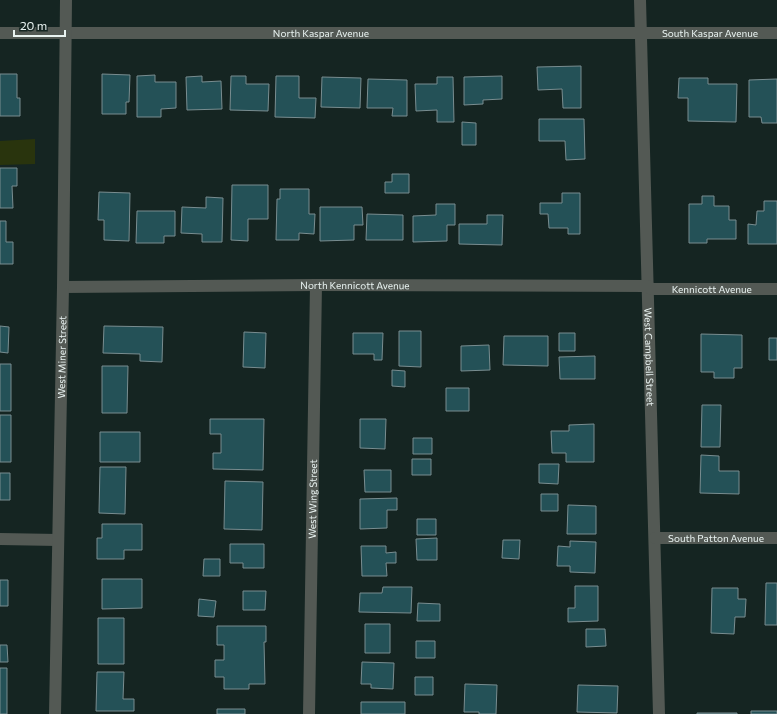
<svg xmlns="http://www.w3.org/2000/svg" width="777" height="714" font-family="Commissioner,sans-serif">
<rect width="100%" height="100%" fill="#152522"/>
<!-- green -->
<path fill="#29340d" d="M35 139V164L0 165V141Z"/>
<!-- building -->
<path fill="#245157" stroke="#798d90" d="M581 66V108H563L562 89 538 90 537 67Z
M0 74H17V98H20V116H0Z
M102 74 130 75 129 102H126V114H102Z
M155 75V82H176V108L161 109V117H137V76Z
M202 76V82L221 81 222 109 187 110 186 77Z
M231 76H246V84H269L268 111 230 110Z
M276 76H299V98H316L315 118 275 117Z
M502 76V99L483 100V104L464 105V77Z
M322 77 361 78 360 108 321 107Z
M437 77H453L454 122H437V110L416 111 415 84H437Z
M679 78H708V84H737L736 122 688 121V98H678Z
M368 79 407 80V116H392L393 108H367Z
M777 79V123H762L761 117H749V80Z
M539 119H584L585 159 566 160 565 141H539Z
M462 122 476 123V145H462Z
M0 168H17V186H12L13 208H0Z
M392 174H409V193H385V182H392Z
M232 185H268V219H248V241L231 240Z
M280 189H309V214H315L314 234 299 233V240H276L277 199H280Z
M99 192 130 193 129 241 104 240V220H98Z
M562 193H580V234H568V228H549L548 214H540V203H562Z
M702 196H714V206H729V220H736V239H707V243H689V204H702Z
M206 197 223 198 222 242H202V234L181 233 182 207 206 208Z
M764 201H777V244H748V224L756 225 757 211H764Z
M436 204H455V225H447V241L413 242V216L436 215Z
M320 207H362L363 225H354V240L320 241Z
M137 211H175V236H164V243H136Z
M367 214 403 215V240H366Z
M487 215H503L502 245 459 244V224H487Z
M0 221H6V242H13V264H0Z
M0 326 9 327 8 353 0 352Z
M104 326 163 327 162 362 140 361V354L103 353Z
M399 331H421V367L399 366Z
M244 332 266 333 265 368 243 367Z
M353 333H383L382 360H374V354H353Z
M559 333H575V351H559Z
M701 334 742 335V368H734V378H714V372H701Z
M504 336H548V366L503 365Z
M769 338H777V360H769Z
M489 345 490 370 461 371V346Z
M595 356V379H560L559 357Z
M0 364H11V411H0Z
M102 366H128L127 413H102Z
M392 370 405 371V387L392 386Z
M446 388H469V411H446Z
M702 405H721L720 447H701Z
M0 415H11V462H0Z
M210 419H264L263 470 213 469V453H221V434H210Z
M360 419H386L385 449 360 448Z
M594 424V462H566V453H552L551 431H569V425Z
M100 432H140V462H100Z
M413 438H432V454H413Z
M701 455 719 456V471H739V494L700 493Z
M412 459H431V475H412Z
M539 464H559L558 484 539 483Z
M100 467H126L125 514 99 513Z
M364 470H391V492H365Z
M0 473H10V500H0Z
M225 481 263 482 262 530 224 529Z
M541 494H558V511H541Z
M397 498V510H387V528L360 529V499Z
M568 505 596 506V534H567Z
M417 519H436V535H417Z
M102 524H142V550H124V559H97V538H102Z
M437 538V560H417L416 539Z
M503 540H520L519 559 502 558Z
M570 541 596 542 595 573 570 572V566H557L558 546 570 547Z
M230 544H264V568H243V563H230Z
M361 546H386V553L396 552V563H386L387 576H362Z
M204 559H220V576H203Z
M102 579H142V608L102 609Z
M0 580H8V606H0Z
M766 583H777V625H765Z
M575 586H598V621L568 622V608H575Z
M383 587H412L411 613 359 612 360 593H382Z
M712 588H738V599H746L745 617H735L734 634 711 633Z
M243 591H266L265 610H243Z
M199 599 216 601 214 617 198 616Z
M418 603 440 604V621H417Z
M98 618H124V664H98Z
M365 624H390V653H365Z
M217 626H266V642H264L265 684H249V689H224V677H215V660H224V645H217Z
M586 629H605L606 646 586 647Z
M416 641H435V658H416Z
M0 645H7L8 662H0Z
M362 662 394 663 393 689 371 688V684H361Z
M0 668H7V714H0Z
M97 672H124L123 699H134V711H96Z
M415 677H433V695H415Z
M465 684 497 685 496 714H479V712H464Z
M578 685 618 686 617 713 577 712Z
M361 702H405V714H361Z
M217 709H245V714H217Z
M751 711H777V714H751Z
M697 713H737V714H697Z"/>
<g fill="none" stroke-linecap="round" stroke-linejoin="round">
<!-- minor -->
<g stroke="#535954" stroke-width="12">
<path id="s1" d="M640 0 659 714"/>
<path id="s2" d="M0 33H777"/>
<path id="s3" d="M63 287 316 285 648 286 651 289H777"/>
<path id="s4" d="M655 538H777"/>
<path d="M0 539 58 540"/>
<path id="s5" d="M55 714 63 287 66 0"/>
<path id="s6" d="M309 714 316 285"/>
</g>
</g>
<g text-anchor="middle" stroke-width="3" stroke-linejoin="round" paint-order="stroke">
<!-- street labels -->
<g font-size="10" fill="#e9f3f1" stroke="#152522">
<text dy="4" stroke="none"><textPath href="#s2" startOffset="321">North Kaspar Avenue</textPath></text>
<text dy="4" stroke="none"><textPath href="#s2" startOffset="710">South Kaspar Avenue</textPath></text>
<text dy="4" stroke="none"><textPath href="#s3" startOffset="292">North Kennicott Avenue</textPath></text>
<text dy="4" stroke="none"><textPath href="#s3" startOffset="650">Kennicott Avenue</textPath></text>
<text dy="4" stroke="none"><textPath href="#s5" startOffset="357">West Miner Street</textPath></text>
<text dy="4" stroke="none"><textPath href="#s1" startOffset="357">West Campbell Street</textPath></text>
<text dy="4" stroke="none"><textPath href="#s6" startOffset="215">West Wing Street</textPath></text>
<text dy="4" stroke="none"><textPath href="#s4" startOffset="61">South Patton Avenue</textPath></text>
</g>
</g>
<!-- scale -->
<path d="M14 30v6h51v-6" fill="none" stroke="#e9f3f1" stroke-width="2"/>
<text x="20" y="30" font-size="12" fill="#e9f3f1" stroke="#152522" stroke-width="3" paint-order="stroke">20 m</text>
</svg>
